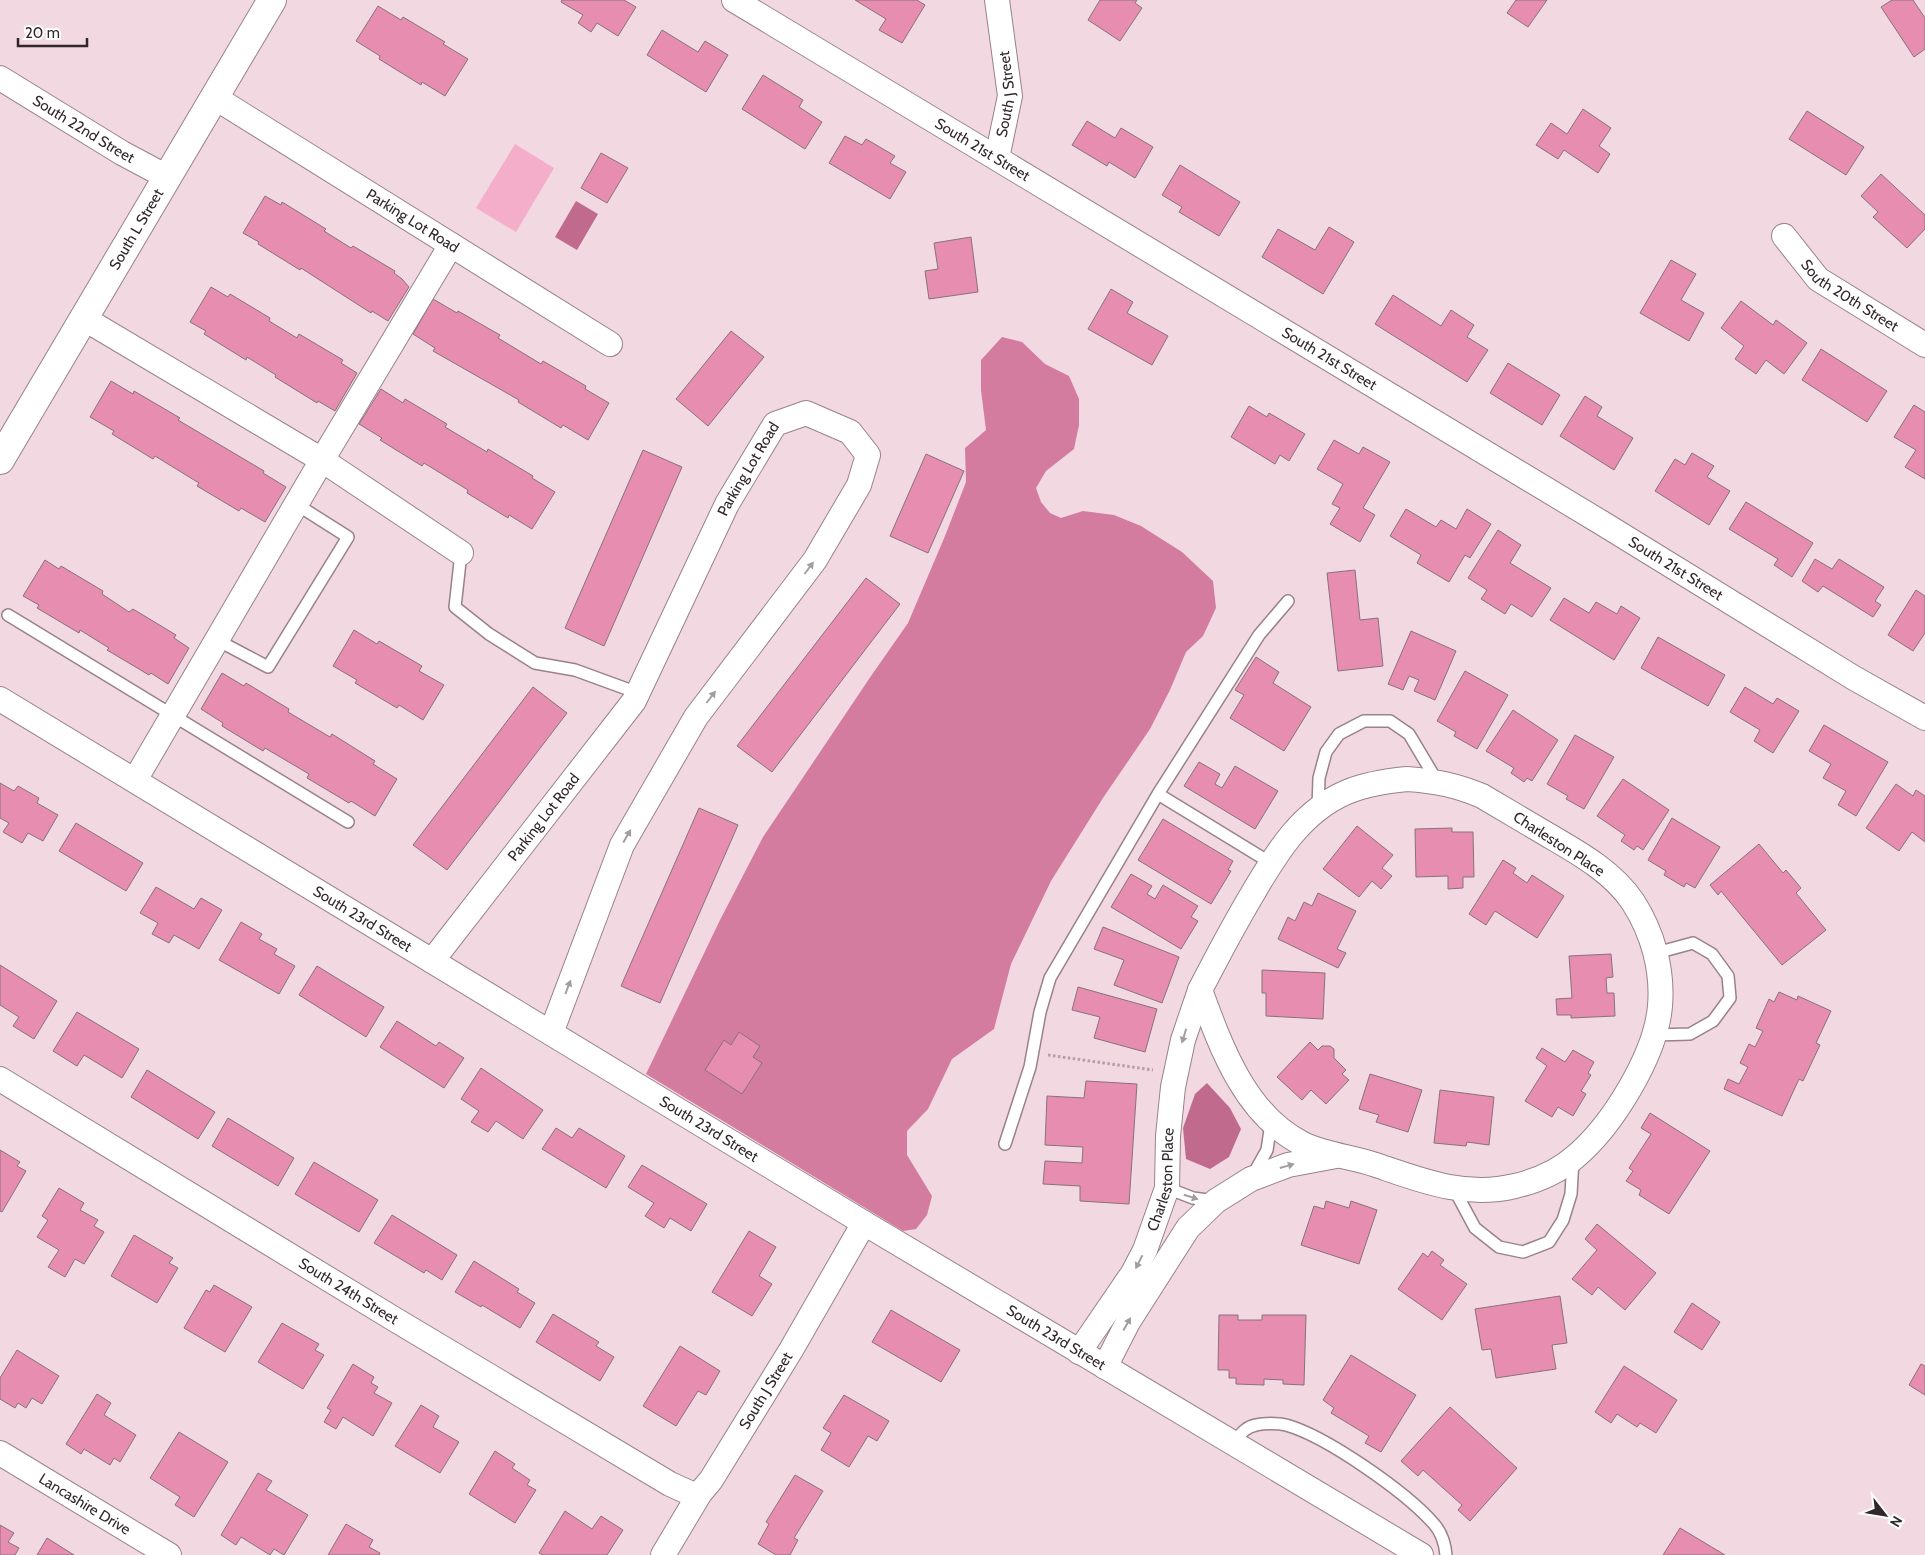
<svg xmlns="http://www.w3.org/2000/svg" width="1925" height="1555" font-family="Cabin,sans-serif">
<rect width="100%" height="100%" fill="#f2d9e1"/>
<!-- green -->
<path fill="#f5aec9" d="M515 144 554 168 516 232 476 208Z"/>
<!-- forest -->
<path fill="#d37c9f" d="M1002 337 1022 342 1045 364 1069 376 1079 399V425L1074 449 1046 471 1036 488 1041 502 1050 513 1061 518 1083 511 1114 515 1141 526 1182 552 1213 581 1216 608 1203 636 1186 652 1170 690 1150 729 1103 798 1051 881 1011 964 994 1029 952 1059 928 1109 907 1131V1155L932 1196 927 1215 916 1229 903 1231 646 1074 720 920 763 837 871 676 908 623 945 536 966 482 965 448 986 430 981 390V360Z"/>
<!-- water -->
<path fill="#c06b8e" d="M576 201 598 214 577 250 555 237Z
M1207 1083 1230 1108 1241 1129 1229 1157 1210 1169 1186 1159 1183 1128 1195 1094Z"/>
<!-- building -->
<path fill="#e68db0" stroke="#88727a" d="M562 0H624L636 7 618 36 597 23 591 32 578 23 583 15 561 2Z
M855 0H917L925 5 902 43 879 30 886 19Z
M1100 0H1137L1135 3 1142 8 1120 41 1088 20Z
M1516 0H1547L1528 27 1507 13Z
M1892 0H1913L1925 18V49L1914 57 1881 7Z
M378 6 401 20 403 17 445 42 443 44 468 59 445 96 422 82 421 85 379 59 380 56 356 41Z
M662 30 698 52 705 41 728 55 706 92 647 55Z
M763 75 803 100 799 107 822 122 805 149 742 109Z
M1583 109 1611 128 1599 146 1610 154 1598 173 1564 150 1558 159 1536 145 1551 123 1567 134Z
M1807 111 1864 147 1846 175 1789 139Z
M1087 121 1115 138 1121 128 1153 147 1135 178 1109 162 1107 166 1072 145Z
M845 136 862 145 866 139 895 156 890 163 906 172 890 199 829 163Z
M601 153 628 168 607 203 581 188Z
M1180 165 1240 202 1219 236 1179 212 1182 207 1162 195Z
M1881 174 1925 215V229L1907 248 1873 217 1878 212 1861 196Z
M265 196 281 205 282 202 326 229 324 231 351 248 353 246 395 271 394 273 402 279 409 287 388 321 372 311 371 313 301 268 300 270 258 244 259 242 243 233Z
M1329 227 1354 242 1323 294 1262 257 1278 229 1315 250Z
M971 237 978 292 929 299 925 271 938 269 934 243Z
M1671 260 1696 274 1681 300 1704 313 1689 341 1640 313Z
M211 287 228 297 230 294 270 318 269 321 297 338 299 334 343 360 341 363 357 373 335 411 318 401 317 403 275 377 276 375 247 357 246 360 204 334 206 331 190 322Z
M1111 289 1133 302 1127 313 1168 336 1152 365 1088 329Z
M1393 295 1441 326 1451 310 1474 325 1467 337 1488 350 1467 382 1375 324Z
M433 299 457 313 458 311 500 335 498 338 541 364 543 361 586 386 585 389 609 403 588 440 563 425 561 428 518 402 519 400 433 351 435 348 413 334Z
M1741 301 1773 325 1776 320 1807 343 1784 374 1766 360 1756 374 1735 359 1744 346 1721 328Z
M731 331 764 357 708 426 676 399Z
M1821 349 1887 391 1867 422 1802 380Z
M1508 363 1560 395 1542 425 1490 393Z
M111 381 133 394 134 391 180 418 178 420 264 471 263 473 286 487 265 522 241 508 239 511 197 486 199 483 155 456 153 459 112 434 114 431 90 417Z
M381 389 403 403 405 399 447 424 445 427 487 452 488 449 533 476 532 478 555 492 532 529 509 515 508 518 467 493 468 490 424 463 422 466 380 440 382 438 359 424Z
M1585 396 1602 407 1597 416 1633 438 1614 470 1560 436Z
M1914 405 1925 412V479L1905 467 1916 450 1894 437Z
M1249 406 1267 417 1269 413 1305 434 1289 461 1280 455 1275 464 1231 437Z
M1334 440 1359 454 1363 447 1390 462 1363 508 1375 515 1360 542 1330 524 1340 508 1332 504 1343 484 1317 469Z
M643 450 682 467 604 646 565 628Z
M1692 453 1714 466 1707 477 1730 491 1709 525 1655 491 1675 459 1685 465Z
M926 454 964 471 928 553 890 536Z
M1746 502 1813 543 1792 577 1774 565 1778 559 1729 529Z
M1406 509 1436 527 1441 520 1456 529 1467 509 1491 524 1470 558 1465 555 1449 582 1417 563 1421 555 1390 536Z
M1498 530 1521 545 1510 563 1551 588 1532 617 1511 604 1505 614 1481 599 1487 590 1468 578Z
M1815 559 1832 569 1839 559 1884 587 1875 601 1881 605 1873 617 1823 586 1818 592 1802 581Z
M45 560 59 569 61 566 103 591 102 594 129 612 133 609 176 635 174 638 189 648 168 684 151 673 149 675 107 650 109 648 80 630 79 633 37 608 39 605 23 596Z
M1355 570 1360 620 1378 618 1383 666 1338 671 1327 573Z
M866 578 900 604 772 772 737 746Z
M1916 590 1925 596V633L1913 651 1888 635Z
M1564 598 1589 613 1596 602 1617 614 1621 606 1640 618 1614 660 1550 620Z
M354 630 377 644 379 641 422 666 419 671 444 685 423 720 399 705 397 708 355 683 357 680 333 666Z
M1411 631 1456 651 1435 700 1414 691 1419 680 1409 676 1403 690 1388 684Z
M1658 637 1725 675 1708 706 1641 668Z
M1256 657 1279 672 1273 683 1311 707 1284 751 1230 718 1244 695 1235 690Z
M1465 671 1508 695 1477 749 1454 736 1456 732 1437 721Z
M222 673 244 686 246 683 289 709 288 712 330 737 332 734 375 761 373 764 397 779 375 816 351 801 349 803 307 778 309 774 265 748 263 751 222 726 223 723 201 709Z
M533 687 567 713 447 870 413 845Z
M1745 687 1773 704 1777 698 1799 711 1773 753 1754 741 1760 730 1730 712Z
M1513 710 1558 740 1532 781 1527 778 1524 782 1511 773 1514 768 1486 751Z
M1824 725 1888 762 1856 816 1838 805 1846 791 1823 778 1831 764 1809 751Z
M1575 735 1614 757 1584 809 1566 799 1568 796 1547 784Z
M1199 762 1220 774 1215 784 1222 788 1235 766 1278 791 1255 829 1184 786Z
M1623 779 1669 810 1643 850 1637 846 1634 850 1621 841 1625 835 1597 816Z
M0 783 14 791 18 786 39 798 37 803 58 815 43 841 28 833 22 843 3 832 9 823 0 818Z
M1896 784 1913 796 1916 790 1925 796V842L1912 832 1899 851 1866 828Z
M699 808 738 825 660 1003 621 986Z
M1672 818 1720 847 1695 888 1686 883 1684 887 1664 875 1666 871 1648 860Z
M1163 819 1233 861 1228 870 1231 871 1211 904 1138 860Z
M76 823 143 863 126 891 59 851Z
M1357 826 1393 855 1382 868 1392 876 1381 889 1372 881 1359 897 1323 869Z
M1452 828V832H1473L1474 877H1463V888L1448 889V876L1416 877 1415 829Z
M1759 844 1783 873 1786 870 1801 888 1796 893 1826 930 1782 965 1721 891 1718 895 1710 885Z
M1503 860 1516 868 1513 873 1527 883 1532 875 1564 896 1537 938 1495 911 1486 925 1469 914Z
M1131 874 1152 886 1147 894 1155 899 1163 885 1198 906 1191 917 1198 921 1181 949 1111 907Z
M156 887 194 909 201 898 222 910 199 949 174 935 169 943 152 934 158 923 140 913Z
M1318 893 1356 911 1337 949 1346 953 1338 968 1278 939 1288 917 1295 921 1304 902 1312 906Z
M241 922 262 934 259 939 277 949 274 954 295 966 279 994 219 960Z
M1103 927 1179 957 1162 1003 1114 985 1124 960 1094 949Z
M1611 954 1613 977 1606 978 1607 993H1614L1615 1016 1571 1018V1015H1557L1556 999 1572 998 1569 956Z
M0 965 57 1001 34 1039 13 1026 19 1017 0 1005Z
M317 966 384 1007 366 1037 299 995Z
M1262 970 1325 973 1323 1019 1266 1016V993H1262Z
M1078 987 1157 1009 1145 1052 1094 1038 1100 1017 1072 1010Z
M1779 992 1797 1000 1798 996 1831 1011 1816 1043 1820 1045 1803 1081 1799 1079 1782 1116 1724 1089 1728 1079 1739 1084 1748 1067 1740 1063 1749 1044 1755 1047 1763 1031 1756 1028 1769 999 1774 1002Z
M77 1012 139 1049 122 1078 84 1055 77 1066 53 1051Z
M397 1021 436 1046 439 1042 464 1058 444 1088 380 1047Z
M739 1032 760 1046 753 1057 762 1063 742 1094 705 1070 724 1040 731 1045Z
M1310 1042 1318 1050 1322 1046H1330L1334 1049V1058L1346 1070 1342 1074 1349 1080 1326 1104 1311 1090 1302 1100 1277 1077Z
M1542 1048 1565 1062 1573 1050 1594 1062 1588 1073 1591 1075 1581 1091 1586 1094 1573 1116 1558 1107 1552 1117 1525 1101 1547 1066 1536 1058Z
M481 1068 543 1110 523 1139 496 1121 488 1132 471 1122 479 1111 461 1099Z
M147 1070 215 1112 198 1139 131 1097Z
M1370 1074 1422 1090 1408 1132 1376 1122 1379 1115 1359 1109Z
M1086 1081 1137 1084 1129 1204 1080 1201V1186L1043 1184 1045 1161 1082 1163 1083 1147 1045 1145 1047 1096 1084 1098Z
M1440 1090 1494 1097 1489 1145 1467 1142 1466 1146 1434 1143Z
M1650 1113 1710 1151 1669 1214 1639 1195 1641 1190 1626 1181 1633 1171 1629 1168 1651 1134 1641 1128Z
M228 1118 294 1158 278 1186 212 1146Z
M556 1128 572 1138 579 1128 625 1156 606 1188 542 1149Z
M0 1150 20 1162 17 1166 26 1171 2 1212 0 1211Z
M314 1162 378 1200 359 1232 295 1194Z
M642 1165 707 1204 691 1231 670 1218 664 1228 645 1216 654 1203 628 1187Z
M59 1188 84 1203 80 1210 98 1220 94 1226 104 1232 84 1264 75 1259 65 1277 48 1267 59 1250 37 1237 48 1220 42 1216Z
M1326 1201 1349 1208 1351 1201 1377 1210 1359 1264 1301 1245 1314 1206 1324 1209Z
M392 1215 457 1255 442 1280 426 1270 424 1273 374 1243Z
M1597 1224 1656 1273 1625 1310 1598 1287 1592 1295 1572 1279 1597 1250 1585 1239Z
M749 1231 776 1247 759 1276 772 1284 752 1316 712 1292Z
M134 1235 173 1258 169 1263 178 1268 157 1303 111 1276Z
M1432 1251 1444 1260 1440 1265 1467 1284 1442 1320 1398 1289 1423 1253 1428 1257Z
M474 1261 519 1289 517 1292 535 1303 520 1328 482 1305 481 1307 455 1292Z
M214 1285 252 1307 225 1352 184 1328 206 1290 210 1292Z
M1560 1296 1567 1343 1552 1345 1556 1369 1496 1378 1491 1349 1482 1350 1475 1309Z
M1692 1303 1720 1322 1702 1350 1674 1332Z
M891 1310 960 1350 941 1382 872 1342Z
M553 1314 599 1342 596 1346 614 1357 600 1381 536 1342Z
M1219 1315H1238V1320H1262V1315H1306L1304 1385 1283 1384V1380L1264 1379V1385L1236 1384V1378H1229V1370H1218Z
M282 1323 319 1344 315 1350 324 1355 303 1389 258 1362Z
M680 1346 720 1371 706 1395 698 1391 676 1426 643 1406Z
M17 1350 59 1376 42 1404 32 1398 26 1408 18 1403 15 1408 0 1399V1378Z
M1351 1355 1416 1395 1381 1452 1365 1443 1369 1436 1331 1413 1334 1408 1323 1400Z
M353 1364 374 1377 371 1383 378 1387 374 1393 392 1403 373 1436 343 1417 336 1429 324 1422 331 1410 327 1408Z
M1921 1364 1925 1366V1395L1909 1385Z
M1624 1366 1677 1400 1656 1433 1640 1423 1637 1427 1617 1414 1611 1423 1595 1412Z
M97 1394 111 1403 104 1415 136 1435 120 1462 114 1458 110 1465 84 1449 81 1454 66 1444Z
M844 1395 889 1421 877 1441 868 1436 849 1467 821 1450 831 1433 823 1428Z
M421 1405 439 1416 433 1427 459 1442 440 1473 395 1446Z
M1450 1407 1517 1468 1470 1521 1458 1510 1462 1505 1423 1470 1418 1476 1401 1461Z
M179 1432 228 1462 194 1517 175 1505 180 1497 150 1478Z
M495 1451 515 1464 512 1468 530 1480 527 1485 536 1490 515 1523 469 1494Z
M258 1473 272 1481 266 1490 308 1515 284 1555 274 1549 270 1555 241 1537 236 1545 221 1535Z
M795 1475 823 1491 794 1538 798 1540 790 1555H776L758 1544 769 1524 766 1522Z
M565 1511 592 1529 601 1516 623 1530 607 1555H543L539 1553Z
M346 1524 373 1540 369 1547 380 1553 379 1555H328Z
M0 1525 14 1533 8 1542 19 1548 15 1555H0Z
M1680 1528 1725 1555H1663Z
M47 1538 74 1555H37Z"/>
<g fill="none" stroke-linecap="round" stroke-linejoin="round">
<!-- service casing -->
<g stroke="#99828a" stroke-width="14">
<path id="service" d="M461 553 455 607 489 634 535 663 575 670 638 693
M8 615 348 822
M217 640 268 667 348 537 296 504
M1158 794 1271 863
M1318 808 1319 778 1326 752 1339 734 1364 721H1390L1409 734 1437 781
M1655 1035 1690 1034 1713 1021 1730 998 1728 976 1712 954 1693 943 1656 953
M1005 1144 1030 1067 1040 1012 1050 978 1158 794 1259 635 1288 601
M1253 1175 1267 1150 1271 1123
M1167 1188 1193 1198 1215 1201
M1454 1189 1475 1228 1499 1247 1523 1252 1549 1242 1563 1220 1571 1194 1573 1159
M1233 1443C1240 1435 1245 1427 1256 1425 1264 1423 1278 1423 1286 1425 1326 1436 1406 1492 1434 1524 1441 1532 1445 1544 1446 1555"/>
</g>
<!-- minor casing -->
<g stroke="#99828a" stroke-width="26">
<g id="minor">
<path id="s1" d="M734 0 1602 523 1854 678 1925 718"/>
<path id="s2" d="M0 78 122 153 167 177"/>
<path id="s3" d="M214 97 610 344"/>
<path id="s4" d="M997 158 1010 96 997 0"/>
<path id="s5" d="M1784 236 1818 279 1925 345"/>
<path d="M83 318 322 460 461 553"/>
<path id="s6" d="M0 699 864 1223 1421 1555"/>
<path d="M1407 779C1435 781 1456 785 1482 796 1504 809 1526 822 1548 835 1579 853 1613 872 1633 902 1653 933 1663 970 1660 1006 1656 1055 1612 1126 1575 1157 1559 1171 1536 1181 1515 1186 1465 1198 1423 1181 1376 1165 1353 1157 1326 1155 1303 1144 1245 1115 1221 1047 1200 990 1217 957 1234 925 1253 893 1277 852 1302 811 1347 792 1366 784 1386 781 1407 779Z"/>
<path d="M135 780 322 460 451 245"/>
<path id="s7" d="M432 961 634 701 727 504 775 424 806 413 850 432 868 455 859 485 815 560 696 717 622 845 551 1033"/>
<path id="s8" d="M0 1079 394 1319 670 1484 692 1494 700 1493"/>
<path id="s9" d="M1079 1352 1133 1273 1145 1250 1167 1188 1168 1136 1173 1087 1183 1040 1200 990"/>
<path d="M1105 1367 1128 1322 1188 1228 1216 1201 1251 1179 1288 1165 1336 1156"/>
<path id="s10" d="M0 1453 169 1555"/>
<path id="s11" d="M663 1555 700 1493 711 1480 791 1350 864 1223"/>
</g>
</g>
<!-- tertiary casing -->
<g stroke="#99828a" stroke-width="30">
<g id="tertiary">
<path id="s12" d="M0 460 272 0"/>
</g>
</g>
<!-- path -->
<path stroke="#b39fa5" stroke-width="3" stroke-dasharray="2.5 2.5" stroke-linecap="butt" d="M1048 1055 1153 1070"/>
<!-- service -->
<use href="#service" stroke="#fff" stroke-width="11"/>
<!-- minor -->
<use href="#minor" stroke="#fff" stroke-width="24"/>
<!-- tertiary -->
<use href="#tertiary" stroke="#fff" stroke-width="28"/>
</g>
<!-- one-way arrows -->
<defs><path id="oneway-solid" d="M-6-.8H1V-3.2L6.5 0L1 3.2V.8H-6Z" transform="scale(1.25)"/></defs>
<g fill="#a29ea0">
<use href="#oneway-solid" transform="translate(809 568) rotate(-53)"/>
<use href="#oneway-solid" transform="translate(711 697) rotate(-53)"/>
<use href="#oneway-solid" transform="translate(627 836) rotate(-60)"/>
<use href="#oneway-solid" transform="translate(568 987) rotate(-69)"/>
<use href="#oneway-solid" transform="translate(1184 1036) rotate(107)"/>
<use href="#oneway-solid" transform="translate(1287 1166) rotate(-16)"/>
<use href="#oneway-solid" transform="translate(1191 1197) rotate(17)"/>
<use href="#oneway-solid" transform="translate(1139 1262) rotate(117)"/>
<use href="#oneway-solid" transform="translate(1127 1324) rotate(-61)"/>
</g>
<g text-anchor="middle" stroke-width="5" stroke-linejoin="round" paint-order="stroke">
<!-- street labels -->
<g font-size="15" fill="#31272b" stroke="#fff">
<text dy="5" stroke="none"><textPath href="#s4" startOffset="65">South J Street</textPath></text>
<text dy="5" stroke="none"><textPath href="#s2" startOffset="98">South 22nd Street</textPath></text>
<text dy="5" stroke="none"><textPath href="#s1" startOffset="290">South 21st Street</textPath></text>
<text dy="5" stroke="none"><textPath href="#s3" startOffset="234">Parking Lot Road</textPath></text>
<text dy="5" stroke="none"><textPath href="#s12" startOffset="268">South L Street</textPath></text>
<text dy="5" stroke="none"><textPath href="#s5" startOffset="90">South 20th Street</textPath></text>
<text dy="5" stroke="none"><textPath href="#s1" startOffset="695">South 21st Street</textPath></text>
<text dy="5" stroke="none"><textPath href="#s7" startOffset="588">Parking Lot Road</textPath></text>
<text dy="5" stroke="none"><textPath href="#s1" startOffset="1100">South 21st Street</textPath></text>
<text dy="5" stroke="none"><textPath href="#s7" startOffset="182">Parking Lot Road</textPath></text>
<text transform="translate(1559 844) rotate(33)" y="5">Charleston Place</text>
<text dy="5" stroke="none"><textPath href="#s6" startOffset="424">South 23rd Street</textPath></text>
<text dy="5" stroke="none"><textPath href="#s6" startOffset="829">South 23rd Street</textPath></text>
<text dy="5" stroke="none"><textPath href="#s9" startOffset="195">Charleston Place</textPath></text>
<text dy="5" stroke="none"><textPath href="#s8" startOffset="408">South 24th Street</textPath></text>
<text dy="5" stroke="none"><textPath href="#s6" startOffset="1234">South 23rd Street</textPath></text>
<text dy="5" stroke="none"><textPath href="#s11" startOffset="194">South J Street</textPath></text>
<text dy="5" stroke="none"><textPath href="#s10" startOffset="99">Lancashire Drive</textPath></text>
</g>
</g>
<!-- north arrow -->
<g transform="translate(1885 1515) rotate(121)" stroke="#ffffff" stroke-width="4" paint-order="stroke">
<path d="M0-4L9 19L0 12L-9 19Z" fill="#31272b"/>
<text y="-8" font-size="14" font-weight="bold" text-anchor="middle" fill="#31272b">N</text>
</g>
<!-- scale -->
<path d="M18 38v8h69v-8" fill="none" stroke="#31272b" stroke-width="2.5"/>
<text x="25" y="38" font-size="15" fill="#31272b" stroke="#ffffff" stroke-width="4" paint-order="stroke">20 m</text>
</svg>
